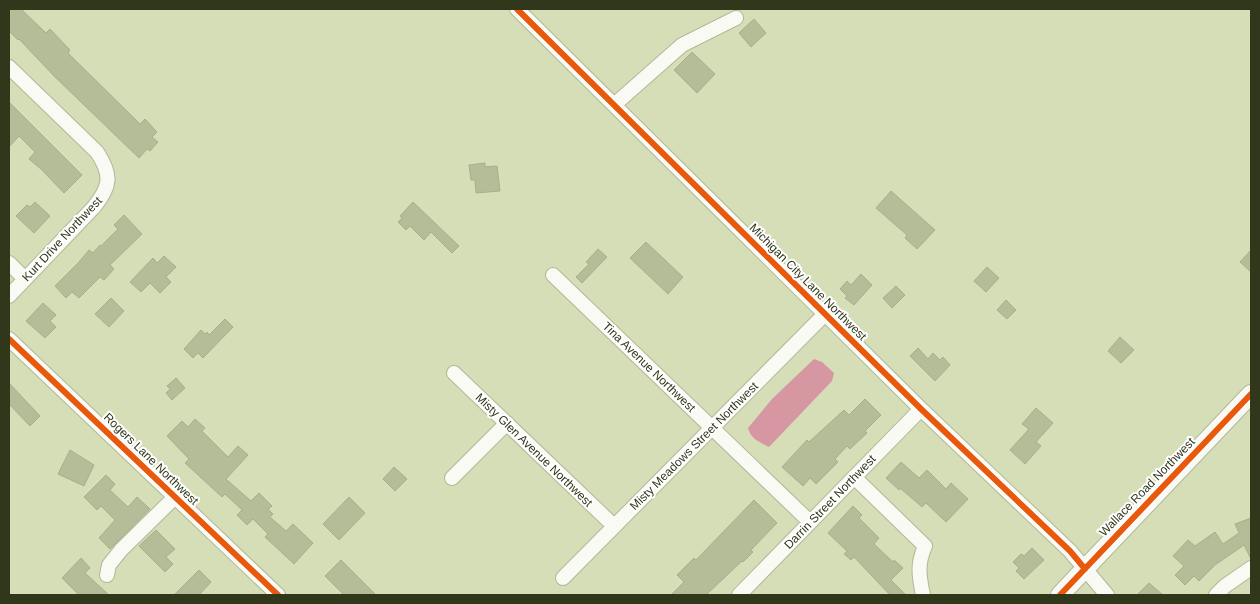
<svg xmlns="http://www.w3.org/2000/svg" width="1260" height="604" font-family="Helvetica,sans-serif">
<rect width="100%" height="100%" fill="#d5deb6"/>
<!-- water -->
<path fill="#d797a2" d="M814 359 822 362 834 373 832 381 769 447C759 442 751 439 748 428L772 399Z"/>
<!-- building -->
<path fill="#b5bd98" stroke="#a7ae8e" d="M9 9H21L46 33 50 29 70 50 68 53 140 124 145 119 157 132 152 137 158 142 150 151 147 149 139 158 54 76 19 39 18 40 9 31Z
M754 19 766 33 751 47 739 33Z
M692 52 715 74 697 93 674 70Z
M9 102 82 175 64 193 41 169 29 159 35 152 19 136 9 147Z
M485 163V167L497 166 500 191 476 193 475 180H471L469 165Z
M891 191 935 230 917 249 905 238 907 235 876 208Z
M35 202 50 216 34 233 16 216 27 205 30 207Z
M413 202 459 246 452 253 431 232 424 240 410 226 406 230 398 222 402 218 400 216Z
M124 215 142 234 110 265 114 269 104 280 100 277 79 298 72 292 66 298 55 286 79 262 89 250 93 253 100 245 101 246 118 229 114 225Z
M646 242 683 277 668 294 630 258Z
M598 249 607 257 582 283 576 277 589 264 586 262Z
M1251 250V272L1240 262Z
M164 256 176 267 166 277 171 282 160 293 150 283 141 292 130 282 153 258 157 263Z
M987 267 999 278 986 292 974 281Z
M861 274 872 285 854 305 845 298 847 296 840 289 847 281 851 285Z
M896 286 905 295 892 308 883 298Z
M111 298 124 311 109 327 95 314Z
M1006 300 1016 310 1007 319 997 310Z
M43 303 56 315 50 321 56 327 45 338 26 321Z
M225 319 233 327 203 358 198 353 193 358 184 349 201 330 205 334 207 332 209 335Z
M1120 337 1134 350 1121 363 1108 351Z
M918 348 928 359 933 353 940 360 943 357 950 365 935 381 910 356Z
M176 378 185 388 172 400 166 393 170 389 167 386Z
M9 383 40 416 30 426 9 404Z
M865 399 881 415 865 431 867 433 850 449 847 446 835 459 838 462 816 484 810 478 803 486 782 467 807 440 809 442 844 410 849 415Z
M1036 408 1053 423 1036 442 1041 446 1025 464 1010 450 1029 429 1022 424Z
M195 419 205 428 202 431 228 457 238 446 248 455 226 479 251 501 259 493 272 506 268 509 273 514 270 517 286 531 293 524 313 543 294 564 265 537 268 534 253 519 247 525 237 515 242 510 225 494 222 497 185 463 189 459 167 436 182 421 188 427Z
M70 450 94 465 84 486 58 474Z
M901 462 919 478 927 470 946 489 951 483 968 499 946 522 926 503 922 507 900 488 899 490 886 478Z
M394 467 407 479 395 491 383 479Z
M106 475 115 484 110 490 128 507 137 497 150 509 110 549 99 538 115 520 101 506 97 510 84 497Z
M349 497 365 513 339 540 323 524Z
M754 500 777 523 751 550 753 552 743 562 742 561 706 595H671L684 582 677 575 694 558 696 560Z
M853 506 862 515 859 518 879 538 874 544 893 562 894 560 903 568 891 580 906 595H890L854 557 851 560 844 554 847 551 828 533Z
M1251 518V559L1244 545 1215 565 1199 581 1194 576 1185 585 1175 575 1184 566 1173 556 1188 540 1195 546 1215 532 1223 544 1239 533 1235 524Z
M156 530 175 549 166 557 173 564 165 572 139 546Z
M1032 548 1044 560 1024 579 1016 571 1019 568 1013 562 1021 554 1024 556Z
M81 558 90 568 85 573 109 595H79L62 578Z
M341 560 376 595H344L325 576Z
M199 570 211 582 199 595H174Z
M1149 583 1163 595H1137Z"/>
<g fill="none" stroke-linecap="round" stroke-linejoin="round">
<!-- minor casing -->
<g stroke="#b1b898" stroke-width="16">
<path id="minor" d="M517 9 921 409 1070 551 1107 595
M9 67 97 152C112 175 111 186 94 207L9 296
M614 105 682 45 736 18
M9 263 25 279
M553 275 810 522
M9 339 278 595
M454 373 614 526
M854 477 925 546C917 564 919 576 923 595
M452 478 507 423
M107 575 109 565 121 550 175 497
M563 578 825 314
M739 595 921 409
M1216 595 1225 586 1251 568"/>
</g>
<!-- major casing -->
<g stroke="#b1b898" stroke-width="20">
<path id="major" d="M1060 595 1251 394"/>
</g>
<!-- minor -->
<use href="#minor" stroke="#f9faf4" stroke-width="14"/>
<!-- major -->
<use href="#major" stroke="#f9faf4" stroke-width="18"/>
<!-- cycleway casing -->
<g stroke="#fff" stroke-width="9">
<path id="cycleway" d="M517 9 921 409 1070 551 1085 569
M9 339 278 595
M1060 595 1251 394"/>
</g>
<!-- cycleway -->
<use href="#cycleway" stroke="#e8590c" stroke-width="6"/>
</g>
<g text-anchor="middle" stroke-width="4" stroke-linejoin="round" paint-order="stroke">
<!-- street labels -->
<g font-size="12" fill="#31371a" stroke="#fff">
<text transform="translate(62 239) rotate(-47)" y="4">Kurt Drive Northwest</text>
<text transform="translate(808 282) rotate(45)" y="4">Michigan City Lane Northwest</text>
<text transform="translate(649 367) rotate(44)" y="4">Tina Avenue Northwest</text>
<text transform="translate(694 446) rotate(-45)" y="4">Misty Meadows Street Northwest</text>
<text transform="translate(534 450) rotate(44)" y="4">Misty Glen Avenue Northwest</text>
<text transform="translate(151 459) rotate(44)" y="4">Rogers Lane Northwest</text>
<text transform="translate(1147 487) rotate(-46)" y="4">Wallace Road Northwest</text>
<text transform="translate(830 502) rotate(-46)" y="4">Darrin Street Northwest</text>
</g>
</g>
<!-- border -->
<rect width="1260" height="604" fill="none" stroke="#31371a" stroke-width="20"/>
</svg>
